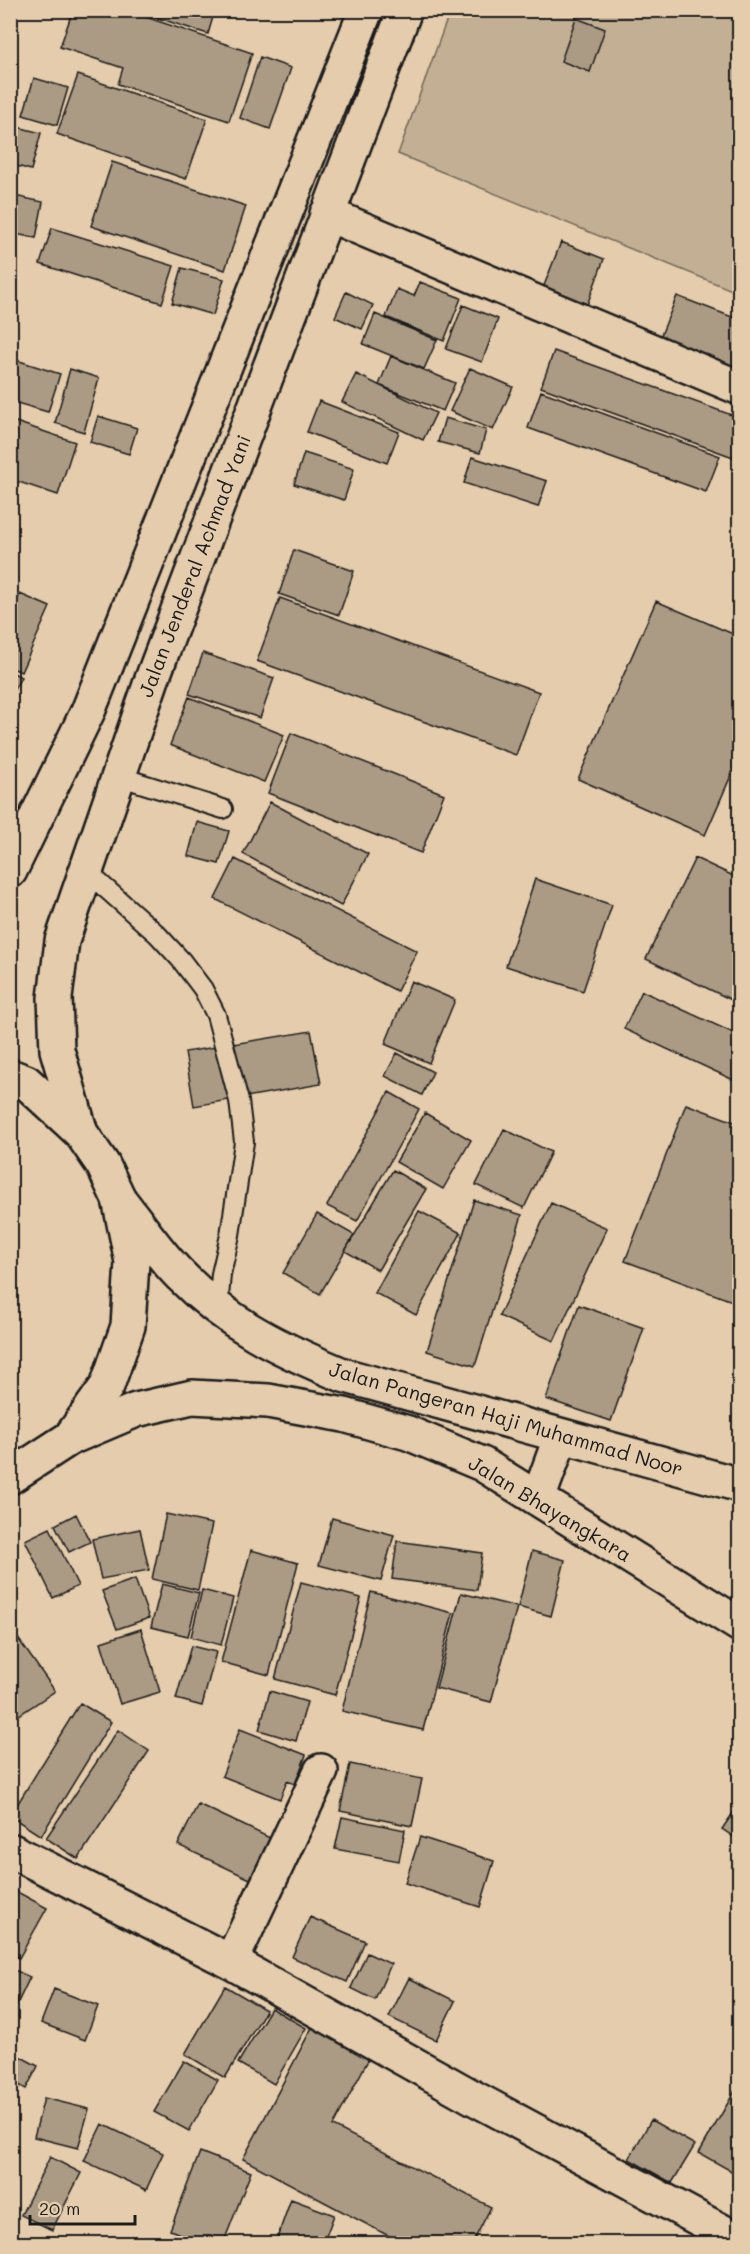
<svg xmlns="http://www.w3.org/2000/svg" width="750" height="2254" font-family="Mali,sans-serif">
<rect width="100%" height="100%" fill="#e4ccac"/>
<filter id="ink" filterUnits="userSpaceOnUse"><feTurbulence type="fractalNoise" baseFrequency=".0167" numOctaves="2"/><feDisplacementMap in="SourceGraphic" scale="12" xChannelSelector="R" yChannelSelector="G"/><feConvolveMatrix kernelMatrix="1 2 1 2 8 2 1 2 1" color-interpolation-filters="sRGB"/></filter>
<g filter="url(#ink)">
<!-- green -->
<path fill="#c3b094" stroke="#706658" stroke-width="1.5" d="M450 11H739V293L398 154Z"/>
<!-- building -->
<path fill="#ac9b84" stroke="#1c1c1c" stroke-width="1.5" d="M73 10H125L252 53 229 121 118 84 123 68 60 47Z
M133 10H215L208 34Z
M576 18 605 29 590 72 561 61Z
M260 57 291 68 270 129 240 118Z
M78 75 207 119 186 179 57 134Z
M34 78 68 88 57 125 23 115Z
M10 125 41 133 31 170 10 164Z
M112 162 246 206 225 270 91 226Z
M10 195 43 202 36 238 10 233Z
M52 228 174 266 162 303 40 264Z
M561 242 604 259 584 313 540 296Z
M10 253 18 256 10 279Z
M182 268 224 279 213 315 172 303Z
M420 282 461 298 444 341 386 317 397 289 414 296Z
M346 292 373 305 362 329 335 317Z
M677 296 740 320V377L657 345Z
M463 305 498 319 482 362 446 349Z
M375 314 437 340 424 369 363 344Z
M554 351 740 418V440L733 457 541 387Z
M391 356 455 383 443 411 379 385Z
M10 358 60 374 48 412 10 401Z
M470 368 513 387 493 430 450 411Z
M70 369 99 378 84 432 55 423Z
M356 374 436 413 423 440 342 402Z
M541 391 720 456 706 492 528 428Z
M319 401 399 432 387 463 307 432Z
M98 416 137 428 129 454 90 442Z
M445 418 486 430 480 453 438 442Z
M10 420 75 442 58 495 10 479Z
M304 453 354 469 344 500 294 484Z
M472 457 547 481 538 507 464 483Z
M294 550 354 571 339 615 279 594Z
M20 594 50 607 21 672 10 667V616Z
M280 598 539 692 516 755 257 661Z
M656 601 740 637V755L705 835 578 779Z
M203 653 274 678 260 718 189 694Z
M10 671 21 677 10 697Z
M189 697 284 735 264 782 170 745Z
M291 733 444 794 421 853 268 793Z
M270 802 368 854 341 906 243 854Z
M197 822 229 831 219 864 188 856Z
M695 858 740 879V1004L646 959Z
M235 859 417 951 397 991 215 899Z
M535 879 612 905 583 991 506 966Z
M411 981 455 1000 429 1063 385 1044Z
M642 991 740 1036V1083L624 1029Z
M311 1031 321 1084 194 1106 185 1052Z
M397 1053 433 1072 422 1095 385 1076Z
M389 1092 419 1109 357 1221 327 1206Z
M686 1104 740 1124V1304L625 1261Z
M425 1113 471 1140 443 1189 396 1162Z
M504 1129 551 1152 524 1208 476 1185Z
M393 1170 426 1189 378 1270 345 1251Z
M474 1200 522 1215 475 1366 427 1351Z
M551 1203 607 1228 554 1341 499 1316Z
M419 1211 461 1233 416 1315 375 1293Z
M317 1214 354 1235 320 1294 283 1273Z
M579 1305 644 1328 611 1421 546 1399Z
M76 1514 90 1542 69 1552 55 1525Z
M166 1514 212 1524 198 1590 152 1579Z
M332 1518 394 1535 381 1581 319 1565Z
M50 1528 78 1586 53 1598 25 1540Z
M140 1529 149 1570 101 1579 92 1539Z
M397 1541 482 1553 477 1590 392 1579Z
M251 1550 298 1563 269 1675 221 1662Z
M532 1551 565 1560 551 1616 518 1607Z
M135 1579 149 1618 117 1629 102 1591Z
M301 1582 361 1598 335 1695 275 1679Z
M162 1584 199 1593 188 1636 151 1627Z
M202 1590 233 1598 221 1645 191 1637Z
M371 1592 453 1613 423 1730 342 1711Z
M461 1593 517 1607 491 1702 436 1688Z
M10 1627 55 1691 10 1721Z
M141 1629 160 1692 120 1704 101 1642Z
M191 1646 216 1652 202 1706 176 1699Z
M270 1691 307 1702 296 1741 259 1730Z
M80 1703 111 1722 41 1836 10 1816Z
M240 1729 306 1755 295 1784 287 1781 280 1799 222 1776Z
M118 1730 149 1751 78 1859 46 1838Z
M350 1764 422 1779 412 1826 340 1811Z
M740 1803V1841L722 1829Z
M198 1804 270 1838 250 1879 178 1845Z
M342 1817 405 1830 399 1861 335 1849Z
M420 1837 494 1861 480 1907 405 1883Z
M10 1888 47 1908 19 1958 10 1953Z
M310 1917 365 1941 347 1982 292 1957Z
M367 1953 391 1964 375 2000 351 1988Z
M10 1968 30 1977 10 2019Z
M409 1978 455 2001 436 2040 389 2017Z
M225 1986 266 2010 225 2078 185 2054Z
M54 1989 98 2006 85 2040 41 2023Z
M271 2008 306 2028 274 2084 238 2063Z
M318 2016 375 2047 333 2126 491 2207 472 2244H404L243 2159Z
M10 2051 38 2066 26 2089 10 2080Z
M184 2061 218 2080 189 2131 154 2112Z
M740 2082V2176L699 2153Z
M44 2098 89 2109 78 2148 34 2137Z
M651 2120 695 2145 672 2183 629 2159Z
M102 2124 163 2153 146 2190 84 2161Z
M200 2152 251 2172 223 2244H205L170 2230Z
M50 2157 81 2173 52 2230 21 2215Z
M291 2199 334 2215 323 2244H275Z"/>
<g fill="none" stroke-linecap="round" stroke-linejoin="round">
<!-- lane casing -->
<g stroke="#1c1c1c" stroke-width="22">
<path id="lane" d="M118 776 223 809
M85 870 157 934 181 960 203 989 216 1015 239 1101 244 1142 230 1235 221 1274 218 1309"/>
</g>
<!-- street casing -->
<g stroke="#1c1c1c" stroke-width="38">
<path id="street" d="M327 214 740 388
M10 1850 231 1962 476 2099 740 2241
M231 1962 321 1771"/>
</g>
<!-- primary casing -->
<g stroke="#1c1c1c" stroke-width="38">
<path id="primary" d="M119 1199C139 1224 157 1252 180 1275 228 1324 280 1349 343 1375L740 1485
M70 1438 136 1410 192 1397 268 1401 344 1415 408 1433 482 1464 740 1625
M538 1499 561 1436"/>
</g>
<!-- highway casing -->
<g stroke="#1c1c1c" stroke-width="38">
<path id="highway" d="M10 871 89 709 366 10
M10 1076 26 1082 81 1133 103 1165 119 1199 132 1262 128 1326 107 1386 70 1438 10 1477
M81 1133 57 1050 55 998 62 941 152 679 405 10"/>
</g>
<!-- lane -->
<use href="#lane" stroke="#e4ccac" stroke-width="18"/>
<!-- street -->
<use href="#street" stroke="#e4ccac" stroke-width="33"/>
<!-- primary -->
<use href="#primary" stroke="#e4ccac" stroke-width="33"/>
<!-- highway -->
<use href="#highway" stroke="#e4ccac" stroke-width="33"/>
</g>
</g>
<g text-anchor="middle" stroke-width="6" stroke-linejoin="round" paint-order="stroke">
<!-- street labels -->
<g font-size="20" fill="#1c1c1c" stroke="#e4ccac">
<text transform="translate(195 566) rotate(-69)" y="7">Jalan Jenderal Achmad Yani</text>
<text transform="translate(506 1419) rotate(16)" y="7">Jalan Pangeran Haji Muhammad Noor</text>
<text transform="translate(550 1509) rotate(31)" y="7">Jalan Bhayangkara</text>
</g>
</g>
<!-- margin -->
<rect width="750" height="2254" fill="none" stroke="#e4ccac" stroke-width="36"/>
<rect x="18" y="18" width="714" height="2218" fill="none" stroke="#1c1c1c" stroke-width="2" filter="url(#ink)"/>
<!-- scale -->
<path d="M30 2215v9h105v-9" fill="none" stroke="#1c1c1c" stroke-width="3"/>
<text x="39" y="2215" font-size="18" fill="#1c1c1c" stroke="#e4ccac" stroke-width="4.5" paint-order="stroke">20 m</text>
</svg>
